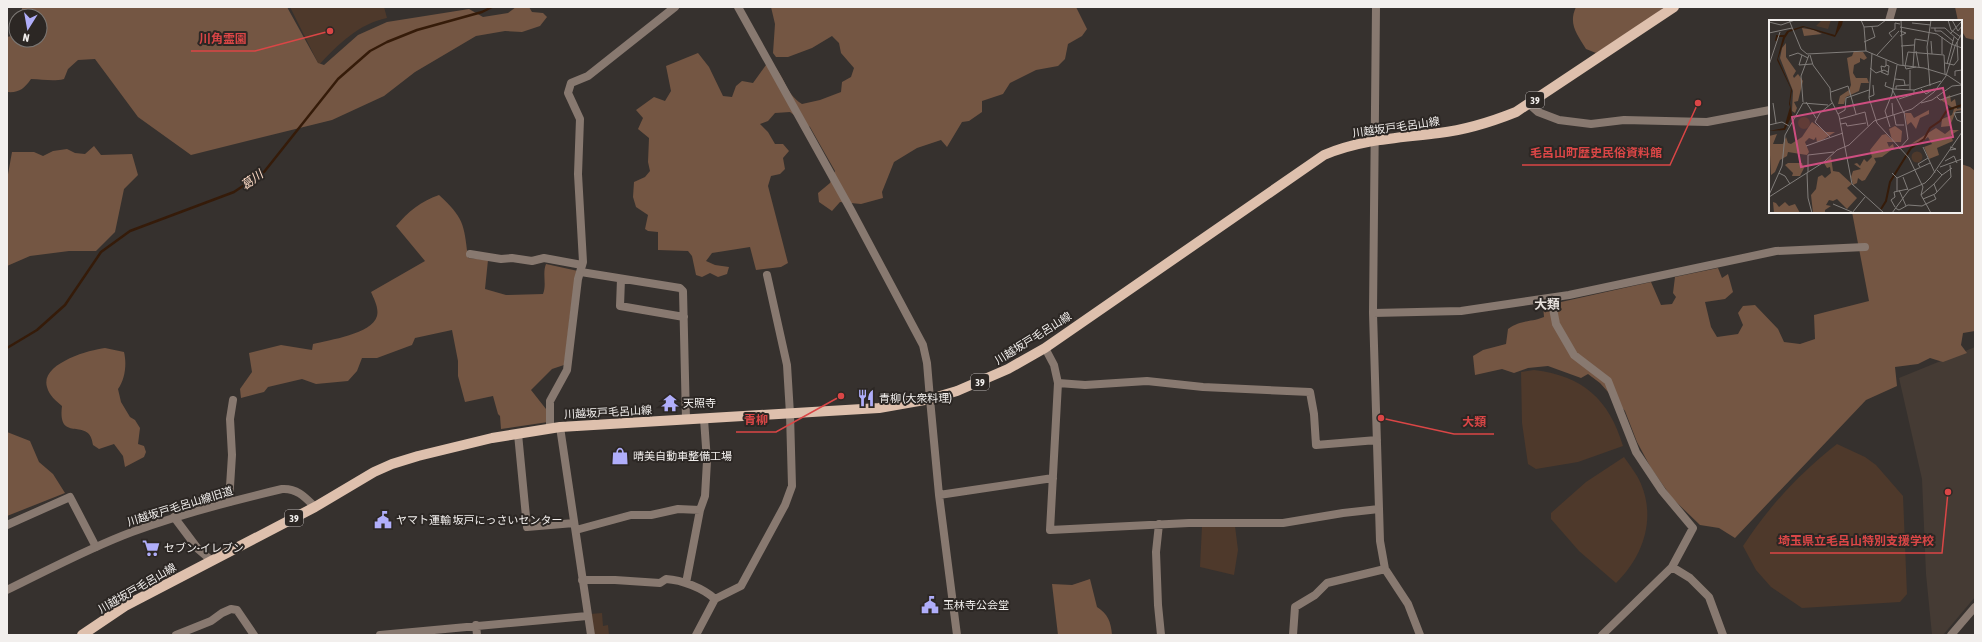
<svg xmlns="http://www.w3.org/2000/svg" width="1982" height="642" font-family="'Asap Condensed','Noto Sans JP',sans-serif">
<rect width="100%" height="100%" fill="#36312e"/>
<!-- built -->
<path fill="#453b34" d="M1975 347V597L1943 635H1932L1926 574 1922 479 1899 378Z"/>
<!-- green -->
<path fill="#4e392b" d="M290 7H384L387 18C360 23 337 45 319 65Z
M1534 370C1583 376 1609 399 1623 446L1578 462 1536 469 1528 464 1522 423 1521 372Z
M1837 444 1865 457 1876 465 1903 496 1907 594 1900 602 1802 608 1771 587 1756 570 1743 546C1770 505 1799 474 1837 444Z
M1624 457C1630 466 1637 474 1641 484 1656 519 1643 557 1616 583L1579 551 1551 519V513L1586 482Z
M1202 526H1235L1238 550 1234 575 1200 567Z
M602 613 603 626 608 625 609 635H594L590 614Z"/>
<!-- forest -->
<path fill="#745643" d="M22 7H287L318 63 324 65 358 35 387 22 469 9 483 17 508 13 516 7H529L532 12 543 13 547 17 540 26 522 32 505 31 476 36 415 72 384 96 332 120 191 155 138 117 95 59 78 60 68 69 64 79C52 82 43 79 31 79 24 89 19 93 7 92V37L16 35V40H40V16H22Z
M771 7H1076L1087 29 1082 36 1068 44 1065 59 1058 66 1036 70 1010 83 1003 94 982 101V112L969 121 962 122 947 147 941 140 917 148 894 162 882 192 883 198 861 204 840 202 832 211 819 202 818 193 830 183 835 171 810 127 790 112 775 113 768 121 760 124 768 132 775 144H783L789 151 783 158 785 169 780 174 771 176 768 186 788 263 781 267 756 270 750 247 712 253 706 261 715 265 729 267 727 274 718 277 710 273 702 277 696 275 692 256 688 251 658 250V232L648 231 645 229 648 215 636 207 633 197 634 182 645 177 650 171 648 162 649 138 638 129 643 118 636 110 654 97 665 101 671 91 666 66 698 53 709 67 723 96 732 97 736 86 742 81 753 83 766 65 774 66C786 79 785 93 802 104L820 100 841 92 842 82 851 77 854 68 841 53 839 43 832 36 812 48 788 57H776L773 53 775 24Z
M1576 7H1664L1652 17 1596 53 1586 49C1577 34 1568 24 1576 7Z
M1955 7H1975V40L1966 38 1961 30V21H1958Z
M94 146 101 155 132 154 138 175 124 189 115 232 96 251H69L30 256 7 266V180L12 152H34L43 156 53 151 67 149 75 153 85 154Z
M1961 164 1970 167 1975 171V331L1963 333 1961 345 1967 353 1943 362 1930 358 1918 364 1895 367 1897 386 1866 400 1735 538 1719 528 1700 525 1672 498 1651 468 1637 442 1625 411 1600 383 1588 374 1581 378 1548 366 1528 368 1514 373 1502 369 1475 375 1473 356 1483 350 1506 344 1508 329C1522 319 1529 323 1544 317L1543 306 1651 282 1661 305 1672 304 1676 297 1673 293 1675 277 1718 268 1722 278 1728 274 1733 292 1725 299 1705 302 1711 327 1717 337 1738 334 1743 325 1738 313 1743 306 1755 305 1778 329 1784 342 1800 344 1815 339 1814 315 1869 301 1852 212H1961Z
M439 195C464 218 464 224 468 258L488 260 485 289 506 295 543 294C547 284 542 274 546 264L578 271C570 301 569 333 564 365L552 369 531 390 546 409 548 422 501 429 500 416 498 414 493 396 465 402 458 376V361L452 330 415 338 412 345 377 358H362L357 371 348 381 316 384 302 379 268 387 264 392 241 398 240 389 252 372 249 353 281 345 312 350 313 344C329 340 372 334 377 316 379 308 374 299 371 292L425 261 396 226C408 212 421 201 439 195Z
M105 348 124 352C127 364 125 380 118 389L121 402 130 417 135 420 140 428 138 444 144 446 146 452 144 457 125 467 123 456 114 444 99 449 93 445C90 415 57 445 62 406 56 401 49 395 47 387 40 364 88 350 105 348Z
M7 432 30 441 39 462 53 474 65 493 7 516Z
M1090 579 1097 607C1108 614 1111 622 1112 635H1058L1052 584 1072 585Z"/>
<g fill="none" stroke-linecap="round" stroke-linejoin="round">
<!-- stream -->
<path stroke="#351b09" stroke-width="2.5" d="M7 348 37 330 65 305 101 252 130 231 234 192 264 172 338 79 370 51 387 42 417 30 482 12 492 7"/>
<!-- minor -->
<path stroke="#887970" stroke-width="8" d="M1376 7 1373 313 1380 541 1385 569 1408 604 1420 635
M1889 21 1893 7
M1529 104 1538 112 1559 120 1591 124 1624 120 1707 122 1770 110
M470 254 501 259 512 258 532 261 544 258 582 265
M581 272 680 288 683 291 686 420
M621 279 620 306 684 317
M1551 298 1556 324 1574 355 1608 381 1636 452 1662 491 1693 528 1672 567 1602 635
M1373 313 1461 311 1569 295 1776 251 1865 247
M1045 348 1054 365 1058 383 1050 530 1189 523H1283L1343 513 1379 509
M1058 383 1085 385 1147 381 1203 387 1310 392 1314 414 1316 445 1377 440
M930 399 939 495 957 635
M560 427 591 635
M550 428V401L567 370 578 279 583 262 578 174 580 119 568 93 571 83 588 76 675 7
M518 434 527 527 574 523
M939 495 1053 478
M229 502 232 455 230 419 233 400
M174 517 198 549 212 561
M1159 524 1156 552 1158 605 1161 635
M7 525 70 497 96 547
M576 530 631 515H651L678 509 700 510
M1672 567 1690 578 1709 597 1723 635
M582 580H615L660 583 666 579C682 580 703 588 715 599
M686 583 700 510 705 496 707 461 704 419
M476 625 477 635
M176 635 211 621 222 613 231 609 237 610 254 635
M380 635 587 616
M696 635 715 599 741 586 785 505 792 486 790 414 787 365 767 275
M1293 635 1295 607 1315 595 1327 583 1385 569"/>
<!-- tertiary -->
<path stroke="#887970" stroke-width="8" d="M738 7 851 210 923 345 927 363 930 399
M7 590C48 570 89 548 132 532 181 514 231 501 282 489 297 488 305 497 315 507
M1951 635 1975 607"/>
<!-- primary -->
<path stroke="#dec0ad" stroke-width="10" d="M82 635 125 606 315 507 374 472 392 464 418 456 492 438 560 427 879 408 930 399 957 391 1008 369 1045 348 1324 155C1361 139 1400 138 1439 133 1465 130 1491 122 1516 112L1674 7"/>
</g>
<!-- icons -->
<defs>
<g id="restaurant-bare" transform="scale(1.38)"><path d="M-5-6h1v4h1v-4h1v4h1v-4h1v5L-1.5 .5V6h-2V.5L-5-1ZM5-6V6H3V1.5H1.5Q1.5-4 5-6Z" fill="#b0aefa" stroke="#2c2724" stroke-width="2.5" paint-order="stroke"/></g>
<g id="temple-bare" transform="scale(1.38)"><path d="M0-6L5-2H3V0L6.5 2.5H4V6H1.5V3h-3V6H-4V2.5H-6.5L-3 0V-2H-5Z" fill="#b0aefa" stroke="#2c2724" stroke-width="2.5" paint-order="stroke"/></g>
<g id="shop-bare" transform="scale(1.38)"><path d="M-5-2.5h2.3a2.7 3.5 0 0 1 5.4 0H5L5.5 6h-11ZM-1.5-2.5h3a1.5 2.3 0 0 0-3 0Z" fill="#b0aefa" stroke="#2c2724" stroke-width="2.5" paint-order="stroke"/></g>
<g id="civic-bare" transform="scale(1.38)"><path d="M-.6-6.5H3V-4.5H.6V-3L4-1V1h2V6H-6V1h2V-1L-.6-3ZM-1.2 2.5V6h2.4V2.5Z" fill="#b0aefa" stroke="#2c2724" stroke-width="2.5" paint-order="stroke"/></g>
<g id="supermarket-bare" transform="scale(1.38)"><path d="M-6-5.5h2.5l.6 2H6L4.5 2H-2.5L-4.4-4H-6ZM-1.5 3.2a1.3 1.3 0 1 0 .1 0ZM3 3.2a1.3 1.3 0 1 0 .1 0Z" fill="#b0aefa" stroke="#2c2724" stroke-width="2.5" paint-order="stroke"/></g>
</defs>
<g fill-rule="evenodd">
<use href="#restaurant-bare" x="866" y="398"/>
<use href="#temple-bare" x="670" y="403"/>
<use href="#shop-bare" x="620" y="456"/>
<use href="#civic-bare" x="383" y="520"/>
<use href="#supermarket-bare" x="151" y="548"/>
<use href="#civic-bare" x="930" y="605"/>
</g>
<g text-anchor="middle" stroke-width="4" stroke-linejoin="round" paint-order="stroke">
<!-- shield labels -->
<g fill="#2c2724" stroke="#b7b3b1" stroke-width="1">
<rect x="1526" y="92" width="18" height="16" rx="3"/>
<rect x="971" y="374" width="18" height="16" rx="3"/>
<rect x="285" y="510" width="18" height="16" rx="3"/>
</g>
<g font-size="10" font-weight="bold" fill="#f2efed">
<text x="1535" y="104">39</text>
<text x="980" y="386">39</text>
<text x="294" y="522">39</text>
</g>
<!-- street labels -->
<g font-size="11" fill="#f2efed" stroke="#2c2724">
<text transform="translate(1396 127) rotate(-8)" y="4">川越坂戸毛呂山線</text>
<text transform="translate(1033 338) rotate(-32)" y="4">川越坂戸毛呂山線</text>
<text transform="translate(608 412) rotate(-3)" y="4">川越坂戸毛呂山線</text>
<text transform="translate(180 506) rotate(-17)" y="4">川越坂戸毛呂山線旧道</text>
<text transform="translate(137 588) rotate(-30)" y="4">川越坂戸毛呂山線</text>
</g>
<!-- poi labels -->
<g font-size="11" fill="#f2efed" stroke="#2c2724" text-anchor="start">
<text x="879" y="402">青柳 (大衆料理)</text>
<text x="683" y="407">天照寺</text>
<text x="633" y="460">晴美自動車整備工場</text>
<text x="396" y="524">ヤマト運輸 坂戸にっさいセンター</text>
<text x="164" y="552">セブン-イレブン</text>
<text x="943" y="609">玉林寺公会堂</text>
</g>
<!-- water labels -->
<g font-size="12" font-style="italic" fill="#fedbc6" stroke="#2c2724">
<text transform="translate(252 180) rotate(-36)" y="4">葛川</text>
</g>
<!-- quarter labels -->
<g font-size="13" font-weight="bold" fill="#e7e1dd" stroke="#2c2724">
<text x="1547" y="309">大類</text>
</g>
</g>
<!-- overview -->
<g transform="translate(1769 20)">
<rect width="193" height="193" fill="#36312e"/>
<path d="M53 0H62L59 9 47 6ZM29 103a6 6 0 1 1 12 0a6 6 0 1 1-12 0ZM142.5 137a5.5 5.5 0 1 1 11 0a5.5 5.5 0 1 1-11 0Z" fill="#4e392b"/>
<path d="M33 8 45 10 53 14 35 16ZM17 23V37L27 51 24 56 25 58 29 54 34 61 29 81 25 82 28 88 26 93 23 91 24 71 11 38 13 28ZM85 31 94 32 98 38 95 40 91 38V42L85 45 84 53 87 58H98L100 63H92L90 71 77 77 75 84H69L71 76 80 70 82 65 78 38 83 36ZM181 75 182 82 186 79 188 89 192 88 193 90 187 91 181 106 172 107 173 99 183 95 185 89 172 80ZM160 90V94L151 98 147 109 142 102 138 105 136 93H142L145 98ZM43 102 57 112H66L52 121 48 122 47 117 45 120 40 118 36 122 40 132 38 135 19 132 18 136 11 140 6 152 2 155 0 116 8 114 4 124H14L17 117 19 123 22 124 33 117ZM126 106 133 111 132 122H118L120 127 124 124 125 128 113 137 105 138 107 142 96 160 93 161 89 158 88 163 84 165 82 157 84 151 92 149 85 144 88 143 91 146 95 139 98 142 103 137 101 130 113 115 117 114 123 120 120 109ZM167 108 176 114 181 110H190L182 115 184 121 168 128 170 135 160 139 155 127 163 124 159 117 154 121 142 124ZM62 137 64 151 70 152 83 164 78 168 88 178 78 189 68 179 64 181 60 180 57 185 62 186 56 190V193H44L42 175 47 169 49 157 53 155 56 158 62 153 61 147 58 148 55 143ZM19 143H33L35 148 31 156H23L24 153 16 145ZM4 182 7 183 10 187 16 182 20 186 26 184 31 193H5Z" fill="#745643"/>
<path d="M70 0H74L73 5 66 17 35 7 20 12 16 18 9 39 23 70 21 83 23 95 16 110 0 111 15 108 21 87 20 84 22 69 8 40 14 17 18 11 34 6 66 15Z" fill="#351b09"/>
<path fill="none" stroke="#351b09" stroke-width="2" d="M7 21 8 16H16M112 189 117 181 121 162 142 128 155 119 161 108 171 101 178 90 193 85"/>
<path fill="none" stroke="#817d7a" stroke-width="1" d="M20 0 32 29 38 34 97 31 130 45 155 48 178 55M27 0H43M92 0 95 7 97 31M132 0 134 45M179 0 182 10 193 18M183 0 189 11 193 6M0 2 12 5 26 0M143 3 162 5M95 7 109 6 117 0M131 7 168 14 182 24 193 28M162 8H176L189 20M166 8V11H172L184 21M131 11 137 13 131 16M0 13 23 8M181 14 193 1M123 17 120 13 126 9V3L131 4M173 17V34M162 21 163 34M95 22 106 17 103 7M132 26 145 25M147 31 150 47M103 33 100 78 108 103 140 138 154 167 152 175 162 193M33 35 30 45 43 44M41 35 44 45 61 68 62 80 70 96 83 164 115 193M108 35 130 11M20 36 29 33 39 38M176 43 185 45 189 40 188 22M178 44 185 17M0 45 11 12M136 46 139 32 175 35 176 54M136 46 137 49 147 47M144 47 146 19 158 21M101 48 107 53 115 50 119 52M141 50V70M112 52 119 55 120 46 117 45V40M113 52 112 46 116 47 117 45M178 55 193 65M186 56V51L193 50M126 59 135 60 136 65M117 62 116 66 124 69 145 70 172 61M161 66 158 27 162 0M123 69 135 93M127 69V66L140 65M152 69 157 74 165 69M62 72 79 66 87 94M100 77 105 75 104 65M168 77 171 80 193 73M130 79 145 74V70M34 82 32 56 40 35M37 82 47 98M4 83 7 103M123 83 124 95M152 83 163 80 183 66 193 65M193 92 185 93 188 100 193 102M69 94 76 90 77 78 100 70M125 95 127 105H135M71 99 96 92 99 106M72 104 77 103 78 106 97 103M0 105 13 102 20 106M121 107 116 91 123 74 128 45M61 117 46 102 51 93 63 83M37 126 74 113M154 127 166 153M130 129 139 119 135 92M181 130 187 129 181 127M176 141 185 136 188 143M151 147 149 144 159 138M171 147 193 139M168 150 173 155 183 148M39 152V135L65 132M10 153 16 156 21 164M38 153 39 178 43 193M123 153 128 158V171M134 157 139 170M128 158 161 143M130 170 137 186M168 172 165 164 173 155M0 175 13 146 16 115 34 83 59 85M152 175 165 164M0 177 55 142 68 130 80 125 105 101 143 89 165 72 177 56 186 26 193 13M154 179 166 174 182 157 181 145M64 184 83 192M126 187 122 180 126 177 125 172 139 169M126 188 130 190 139 185 153 186 167 179 165 175M83 193 96 177M123 193 140 170 156 163 162 157 193 112"/>
<path fill="#ce4e80" fill-opacity="0.15" stroke="#ce4e80" stroke-width="2" d="M174 68 184 117 32 147 23 97Z"/>
<rect width="193" height="193" fill="none" stroke="#f2efed" stroke-width="2"/>
</g>
<!-- callouts -->
<path fill="none" stroke="#da4646" stroke-width="1.5" d="M330 31L255 51H191M1698 103L1670 165H1522M841 396L776 432H736M1381 418L1454 434H1494M1948 492L1942 553H1770"/>
<g fill="#da4646" stroke="#2c2724" stroke-width="1.5">
<circle cx="330" cy="31" r="4"/>
<circle cx="1698" cy="103" r="4"/>
<circle cx="841" cy="396" r="4"/>
<circle cx="1381" cy="418" r="4"/>
<circle cx="1948" cy="492" r="4"/>
</g>
<g font-size="12" text-anchor="middle" font-weight="bold" fill="#da4646" stroke="#2c2724" stroke-width="4" stroke-linejoin="round" paint-order="stroke">
<text x="223" y="43">川角霊園</text>
<text x="1596" y="157">毛呂山町歴史民俗資料館</text>
<text x="756" y="424">青柳</text>
<text x="1474" y="426">大類</text>
<text x="1856" y="545">埼玉県立毛呂山特別支援学校</text>
</g>
<!-- border -->
<rect width="1982" height="642" fill="none" stroke="#f2efed" stroke-width="16"/>
<!-- north arrow -->
<g transform="translate(28 28) rotate(191)"><circle r="19" fill="#2c2724" stroke="#7b7774"/>
<path d="M0-3L7 15L0 10L-7 15Z" fill="#b0aefa"/>
<text y="-6" font-size="11" font-weight="bold" text-anchor="middle" fill="#f2efed">N</text>
</g>
</svg>
